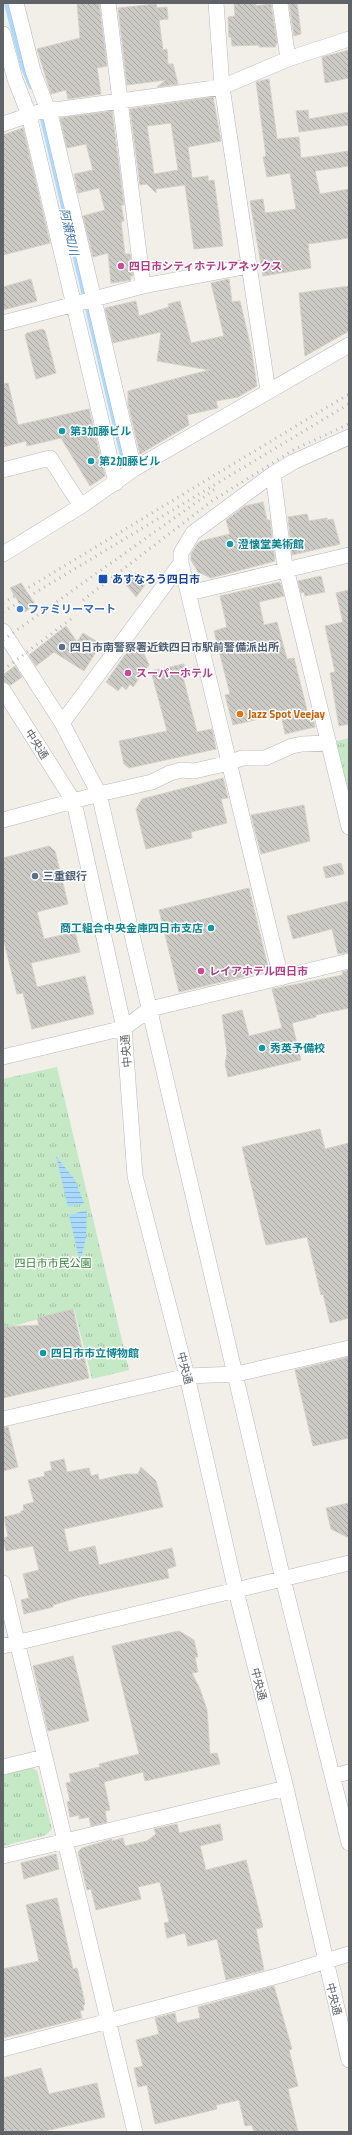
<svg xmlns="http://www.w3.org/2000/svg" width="352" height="2135" font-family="'Titillium Web','Noto Sans JP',sans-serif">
<defs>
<pattern id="park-tufts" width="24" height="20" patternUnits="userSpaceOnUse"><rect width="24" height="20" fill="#c5e8c5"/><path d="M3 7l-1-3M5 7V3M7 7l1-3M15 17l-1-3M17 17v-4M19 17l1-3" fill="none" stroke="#a3c0a4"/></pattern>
<pattern id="water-rules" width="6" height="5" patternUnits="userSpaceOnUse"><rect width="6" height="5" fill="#aadaff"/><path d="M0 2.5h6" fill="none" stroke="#8eb4d2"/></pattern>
<pattern id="building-back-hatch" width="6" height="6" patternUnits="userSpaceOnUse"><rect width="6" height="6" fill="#cccac5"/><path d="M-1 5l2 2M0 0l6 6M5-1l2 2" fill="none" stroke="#a9a8a4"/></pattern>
</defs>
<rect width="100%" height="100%" fill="#f1efe8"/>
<!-- park -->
<path fill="url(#park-tufts)" d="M349 738V808L333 742Z
M57 1067 129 1370 92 1379 74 1309 3 1329V1079Z
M31 1767 37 1771 52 1829 46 1835 3 1846V1774Z"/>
<!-- water -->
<path fill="url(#water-rules)" d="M56 1156 75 1180 84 1203 68 1207Z
M87 1210 86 1238 80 1262 69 1215Z"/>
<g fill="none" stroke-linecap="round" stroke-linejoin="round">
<!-- stream -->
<path stroke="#aadaff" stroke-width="4.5" d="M6 3 23 68 31 87
M41 113 124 463"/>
</g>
<!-- building -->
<path fill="url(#building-back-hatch)" stroke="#d6d1c6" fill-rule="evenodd" d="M77 3H99L107 66 97 68 101 94 68 99 66 90 51 94 37 49 80 38Z
M234 3H256V6L271 4 277 43 275 47H259V45L232 46 231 37H229L228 17 235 16Z
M289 3H297L301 34 294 36Z
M156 4 157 8 167 7 168 19 159 20 163 50 167 49 168 64H173L178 84 157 87 166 80 127 85 118 8Z
M349 50V78L325 83 322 57Z
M269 79 277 139 299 137 301 158 349 151V166L315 171 320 194 349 189V238L308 244 311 268 263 276 250 201 263 199 265 213 296 209 290 173 267 177 263 157 266 156 256 82Z
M213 97 221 141 188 147 192 178 208 176V181L214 180 223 246 194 249 185 185 156 189V193L147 184 140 185 130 109ZM171 123 178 170 154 174 147 126Z
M308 110 309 119 349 112V125L299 132 296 111Z
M112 111 124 205H121L124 221 121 222 125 254H130L133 276H130L131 280 111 283 108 253 93 257 83 216 105 210 99 188 78 193 74 174 93 170 86 144 67 148 60 118Z
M23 128 50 243 3 255V135Z
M31 279 37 301 3 310V287Z
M229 279 232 302 240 301 251 348 257 386 238 397 216 401 218 408 187 415 189 425 140 454 128 404V391L209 370 157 361 161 332 113 343 105 308 136 301 139 316 169 307 168 304 180 301 191 343 224 336 211 283Z
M349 286V331L305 356 299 293Z
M43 329 45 331 56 373 36 379 25 335 27 333Z
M8 383 18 425 89 409 105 476 90 486 61 438 27 446 26 441 3 447V384Z
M263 502 267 520H270L275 561 211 578 198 572 191 560V554L197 544 201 541 230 534 226 520 245 506Z
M307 514 309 521 327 518V520L333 519 340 544 292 555 288 517Z
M136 573 145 585 136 597 124 582Z
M321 576 325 592 305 596 304 592 301 593 298 581Z
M280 582 284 596 259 602 264 625 277 622 287 659 294 658 308 714 312 713 315 727 285 734 281 714 233 725 225 695 230 694 214 631 227 627 220 596Z
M21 583 35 604 25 612 10 588Z
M349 590V724L339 726 330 673 335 672 325 626 343 622 336 593Z
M66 626 77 642 83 633 101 644 84 671 54 652 36 666 29 655Z
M134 642 141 647 149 665 133 687 130 684 126 690 122 686 118 691 106 682Z
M184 664 187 676 183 677 197 732 212 729 216 749 129 768 124 764 119 741 167 731 151 671Z
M15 666 22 677 11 685 3 681V675Z
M223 778 228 798 221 799 227 823 191 832 192 838 146 849 136 809 142 799Z
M304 805 310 841 261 854 251 815Z
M49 846 55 851 68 904 37 912 44 939 75 932 80 952 31 963 37 987 85 976 94 1014 32 1029 23 993 17 994 3 938V858Z
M341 863 344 874 326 878 323 867Z
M249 888 268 967 264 972 179 992 159 910Z
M349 901V952L338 954 332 929 293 939 287 916Z
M349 970V1008L316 1015V1017L292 1023 301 1060 228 1077 225 1064 227 1053 222 1015 242 1010 249 1036 282 1028 272 989 343 975 342 972Z
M320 1129 325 1149 349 1143V1318L330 1323 323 1294 321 1295 307 1237 266 1245 242 1147Z
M73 1309 89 1378 3 1398V1327L39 1325 37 1318Z
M349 1357V1438L313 1446 295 1370Z
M8 1427 18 1467 3 1471V1428Z
M64 1459 67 1472 89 1468 91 1476 98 1474 99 1480 126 1474H138L141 1467 156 1481 163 1507 64 1529 69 1552 95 1546 99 1565 172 1548 176 1566 167 1569 169 1578 80 1597 53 1605V1607L24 1614 21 1600 29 1598 23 1574 39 1570 33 1546 6 1551 3 1539 8 1536 4 1517 21 1513V1511L24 1510 23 1505 34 1502 28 1480 45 1476 44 1472 52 1470 50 1462Z
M349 1503V1538L331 1529 326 1508Z
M179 1631 194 1640 198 1657H195L198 1672 192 1673 200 1689 207 1710 210 1754 217 1753 220 1764 145 1781 143 1772 104 1782 110 1810 105 1811 107 1822 91 1826 89 1817 79 1819V1815L70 1817 67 1802 70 1801 66 1783 71 1782 69 1774 100 1767 99 1764 139 1754 112 1646Z
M73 1656 89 1721 48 1731 33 1666Z
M177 1824 179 1833 220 1824 223 1840 200 1846 206 1870 246 1860 263 1927 256 1929 264 1970 226 1980 217 1939 188 1946 185 1933 167 1938 164 1923 169 1922 160 1882 138 1887 141 1899 96 1910 91 1889 87 1890 78 1852 82 1848 112 1839V1841L123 1838 125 1846 147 1841 156 1834 154 1829Z
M56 1854 59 1869 24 1879 21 1863Z
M57 1898 73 1969 77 1968 85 2004 83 2006 84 2010 80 2011 82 2018 3 2038V1969L39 1961 26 1905Z
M274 1986 292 2049 289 2050 298 2086 288 2089 298 2132H254L252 2125 245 2126 239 2100 216 2105 217 2109 155 2124 147 2085 138 2087 134 2068 143 2066 136 2040 159 2034 155 2018 175 2013 177 2023 200 2018 198 2007Z
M41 2068 49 2094 97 2083 105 2117 41 2132H3V2078Z"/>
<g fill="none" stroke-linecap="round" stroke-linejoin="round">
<!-- minor casing -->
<g stroke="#b5b8bc" stroke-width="16">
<path id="minor" d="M16 3 33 71 51 118 134 469
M108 3 143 286
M216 3 222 87 268 391
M280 3 288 59
M3 34 15 79 29 115 116 483
M3 124 47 109H62L222 87 288 59 349 39
M3 323 143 286 249 266
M3 470 50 458 81 506
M273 474 284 560 349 827
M3 554 81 506 134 469 349 345
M189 593 349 555
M3 631 62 723 99 794 283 1579 349 1843
M3 690 74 802 124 1028 135 1176 187 1376 236 1591 286 1788 349 2060
M62 723 181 563
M3 820 99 794 152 782 170 773 181 770 194 771 229 763 242 758H265L292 746 302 744 329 743
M281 978 181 563V553L193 533 273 474 293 462 349 437
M3 1057 124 1028 150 1009 349 961
M3 1419 187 1376 237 1374 349 1348
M3 1583 135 2132
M3 1646 349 1563
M3 1767 44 1757
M333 1776 349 1772
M3 1856 286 1788
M3 2049 281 1975 349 1954"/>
</g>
<!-- minor -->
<use href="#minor" stroke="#fff" stroke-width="15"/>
<!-- rail -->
<path stroke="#b6b7b8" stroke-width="3" stroke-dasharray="1 5" stroke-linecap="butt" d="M83 600 212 501 295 449 349 424
M3 603 349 394
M3 612 349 404
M3 640 215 489
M3 670 71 619"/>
</g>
<!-- markers -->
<g fill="#d1479c" stroke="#fff" stroke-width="1.5">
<circle cx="121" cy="266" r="4"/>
<circle cx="128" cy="673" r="4"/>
<circle cx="201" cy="971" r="4"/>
</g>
<g fill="#0f9aa8" stroke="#fff" stroke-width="1.5">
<circle cx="62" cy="431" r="4"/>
<circle cx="91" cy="461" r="4"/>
<circle cx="230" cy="544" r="4"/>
<circle cx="211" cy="928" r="4"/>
<circle cx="262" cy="1048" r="4"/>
<circle cx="43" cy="1353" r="4"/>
</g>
<rect fill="#1a4fb4" stroke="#fff" stroke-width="1.5" x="98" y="574" width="10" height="10" rx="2"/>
<circle fill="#3f7fe0" stroke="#fff" stroke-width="1.5" cx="20" cy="609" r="4"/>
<g fill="#5c6f8a" stroke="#fff" stroke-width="1.5">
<circle cx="62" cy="647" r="4"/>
<circle cx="35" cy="876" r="4"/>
</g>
<circle fill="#e8710a" stroke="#fff" stroke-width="1.5" cx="240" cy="714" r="4"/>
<g text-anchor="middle" stroke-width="3" stroke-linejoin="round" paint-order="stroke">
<!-- hotel labels -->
<g font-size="11" font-weight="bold" fill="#b23c85" stroke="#fff" text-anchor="start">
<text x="129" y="270">四日市シティホテルアネックス</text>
<text x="136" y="677">スーパーホテル</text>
<text x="209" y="975">レイアホテル四日市</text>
</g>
<!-- culture labels -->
<g font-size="11" font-weight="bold" fill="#0d838f" stroke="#fff" text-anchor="start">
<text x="70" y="435">第3加藤ビル</text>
<text x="99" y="465">第2加藤ビル</text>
<text x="238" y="548">澄懐堂美術館</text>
<text x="203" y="932" text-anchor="end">商工組合中央金庫四日市支店</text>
<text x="270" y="1052">秀英予備校</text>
<text x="51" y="1357">四日市市立博物館</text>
</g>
<!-- transit labels -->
<g font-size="11" font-weight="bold" fill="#164399" stroke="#fff" text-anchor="start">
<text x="112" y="583">あすなろう四日市</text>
</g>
<!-- shop labels -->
<g font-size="11" font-weight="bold" fill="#366cbe" stroke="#fff" text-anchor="start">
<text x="28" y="613">ファミリーマート</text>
</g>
<!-- service labels -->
<g font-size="11" font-weight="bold" fill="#4e5e75" stroke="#fff" text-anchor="start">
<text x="70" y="651">四日市南警察署近鉄四日市駅前警備派出所</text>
<text x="43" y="880">三重銀行</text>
</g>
<!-- food labels -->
<g font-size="11" font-weight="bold" fill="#c56008" stroke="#fff" text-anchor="start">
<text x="248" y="718">Jazz Spot Veejay</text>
</g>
<!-- street labels -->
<g font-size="11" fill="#5f6368" stroke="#fff">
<text transform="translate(37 744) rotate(58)" y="4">中央通</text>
<text transform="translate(126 1051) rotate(-94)" y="4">中央通</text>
<text transform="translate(185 1368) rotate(76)" y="4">中央通</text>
<text transform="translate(259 1684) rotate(76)" y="4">中央通</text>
<text transform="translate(334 1999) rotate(76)" y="4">中央通</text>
</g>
<!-- park labels -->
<g font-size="11" fill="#348238" stroke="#fff">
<text x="53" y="1267">四日市市民公園</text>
</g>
<!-- water labels -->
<g font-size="12" font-style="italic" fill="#4174aa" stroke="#fff">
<text transform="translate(69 232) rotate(77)" y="4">阿瀬知川</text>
</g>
</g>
<!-- border -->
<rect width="352" height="2135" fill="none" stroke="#5f6368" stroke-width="8"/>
</svg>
